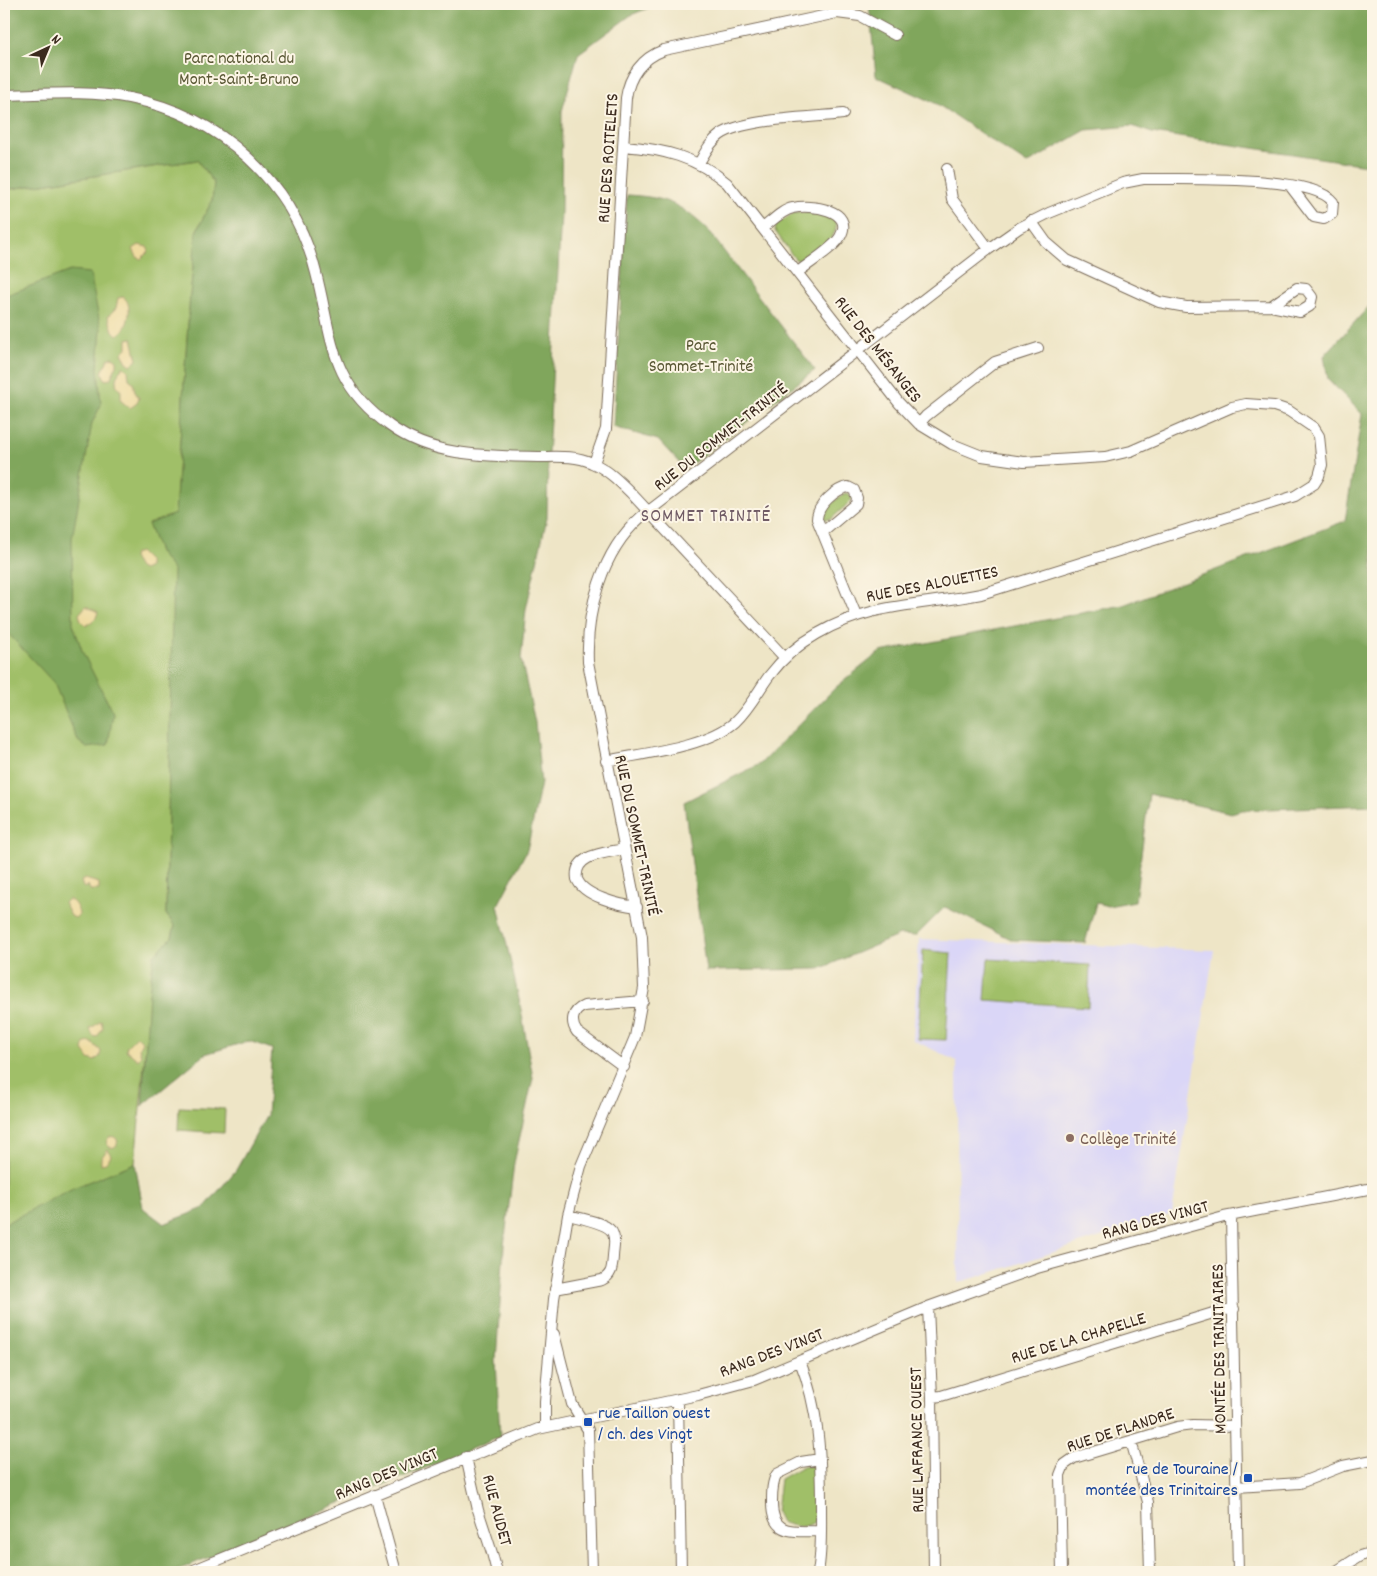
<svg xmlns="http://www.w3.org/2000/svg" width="1377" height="1576" font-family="Dekko,sans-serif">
<rect width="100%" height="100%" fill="#fcf5e5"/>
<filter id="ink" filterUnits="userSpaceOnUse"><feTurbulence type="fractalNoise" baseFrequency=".02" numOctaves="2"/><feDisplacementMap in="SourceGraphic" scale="10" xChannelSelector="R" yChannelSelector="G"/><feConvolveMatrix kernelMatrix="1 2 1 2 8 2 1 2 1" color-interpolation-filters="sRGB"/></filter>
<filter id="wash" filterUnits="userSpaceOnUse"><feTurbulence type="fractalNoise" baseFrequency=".0096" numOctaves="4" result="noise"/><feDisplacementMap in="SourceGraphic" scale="20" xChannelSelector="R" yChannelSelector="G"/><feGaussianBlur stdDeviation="1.12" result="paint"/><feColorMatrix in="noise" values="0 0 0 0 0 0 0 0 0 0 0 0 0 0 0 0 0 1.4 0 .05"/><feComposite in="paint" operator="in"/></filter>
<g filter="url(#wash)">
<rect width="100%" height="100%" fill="#eee5c6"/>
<!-- built -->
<path fill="#dad6f7" d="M919 939 1214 950 1172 1214 958 1283 957 1061 913 1040Z"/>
<!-- green -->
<path fill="#a0bf67" stroke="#6e7442" d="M197 160 214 183 212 201 197 230 190 295 175 515 166 914 175 926 172 937 154 955 135 1163 121 1169 4 1236V190Z
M794 213C804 213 821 211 829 216 852 229 813 256 801 261L795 259 775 231 776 225Z
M848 493 852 498 850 502 831 519H823L824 510 843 494Z
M923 950 951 953 946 1040 918 1039Z
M988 959 1090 965 1088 1007 985 1000Z
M179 1107 225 1109 224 1133 178 1130Z
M809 1466 813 1467 816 1474 815 1521C805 1530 792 1526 781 1522L776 1512 780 1479 801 1467Z"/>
<!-- forest -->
<path fill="#80a65c" stroke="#5e683d" d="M4 4H658L631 15 578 54 562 111 561 214 548 457 547 518 526 609 521 659 535 722 541 783 527 850 498 905 520 1004 533 1078 514 1163 504 1246 496 1360 500 1437 173 1572H4V1224L73 1188 135 1163 143 1208 164 1224 204 1208 236 1170 267 1115 272 1049 249 1041 205 1054 142 1106 149 993 154 955 172 937 175 926 166 914 173 570 159 552 148 524 175 514 190 295 197 230 212 201 214 183 197 160 4 190Z
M869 4H1373V166L1152 133 1132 126 1086 130 1027 164 937 104 876 76Z
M627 195C665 197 679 203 707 229L815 370 685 469 658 440 613 427Z
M70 271 90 273 101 329 98 368 101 405 92 423 72 539 73 624 83 653 113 713 108 745 87 748 78 741 54 683 4 629V296Z
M1373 302V805L1242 810 1231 813 1149 794 1135 901 1108 906 1096 903 1085 943 1013 940 945 907 916 936 900 935 819 969 706 971 684 802 760 764 835 688 880 652 1123 605 1345 521 1362 414 1328 379 1324 356Z"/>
<!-- sand -->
<path fill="#eeda9e" stroke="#94825e" d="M139 245 147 247 149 251 141 259 137 257 133 249Z
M123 297C134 303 129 331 117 335L113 331 108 316 116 308 118 298Z
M132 338 137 360 131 365 127 362 122 353 127 348V339Z
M113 357 117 360V365L110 379 105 380 102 372 108 359Z
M123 367 128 370 129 379 133 382 135 392 139 398 136 404 130 408 121 401V391L116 384 119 371Z
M139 552 149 562V567L143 570 139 568 133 558 134 554Z
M86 606 98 612 96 618 86 626 81 621 79 614Z
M85 879 99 883V890H90L88 885 86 888 83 887 81 881Z
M68 899C74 900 79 910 79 915L75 918 71 916 64 903Z
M101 1021 103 1028 97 1037 93 1036 90 1029Z
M137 1036 142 1041 139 1048 141 1055 138 1060 126 1050 127 1046Z
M91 1042 101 1051 100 1056 95 1061 89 1059 83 1050 85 1043Z
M106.5 1142a5.5 5.5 0 1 1 11 0a5.5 5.5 0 1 1-11 0Z
M108 1149 111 1156 106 1163 101 1164V1158Z"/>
</g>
<g filter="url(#ink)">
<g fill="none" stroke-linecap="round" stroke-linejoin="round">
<!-- minor casing -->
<g stroke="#7a6b59" stroke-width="12">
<path id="minor" d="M4 95C45 94 88 90 129 98 220 115 294 183 316 273 333 338 328 382 390 426 432 457 488 456 538 457 556 457 575 455 592 463 607 469 620 482 631 493L785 658
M699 163C705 153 710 142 720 135 745 118 812 118 843 114
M947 169 952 199 989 249
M1031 221 1046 242 1067 260 1159 302 1186 307 1271 306 1300 312 1310 306 1312 297 1306 289 1297 288 1271 306
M764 227C772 221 782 210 793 208 809 204 856 209 840 237 834 248 809 263 798 272
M919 424 926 416 995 362 1038 348
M594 463 606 429 626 98C629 76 642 58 664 50L837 13 860 16 895 35
M823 532 856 504 857 498 854 490 848 487C835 489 817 506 817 519L856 615
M606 761C644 753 707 747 735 722 749 709 758 691 769 676 782 659 799 644 817 634 872 602 921 606 981 594L1295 496 1314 484 1319 476 1322 465 1319 436 1314 428 1289 411 1274 406 1246 404 1232 407 1131 451 1105 457 1024 462 982 456 952 444 919 424 899 403 727 183C696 157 663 149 623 146
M624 849C606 853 573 854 577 879 583 896 620 905 637 907
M624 1067 577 1032C570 1022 572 1011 584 1006L643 1001
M1231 1216 1238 1572
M555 1289 602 1280C612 1275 612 1268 613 1257 613 1250 616 1241 613 1234 610 1223 579 1218 568 1215
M928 1307 932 1397 934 1572
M554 1334 572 1404 588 1430 592 1572
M800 1361C819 1409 821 1456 821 1507 821 1529 822 1551 818 1572
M932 1397 941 1396 1223 1310 1234 1309
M678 1399 681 1572
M545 1427V1401L554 1299 568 1215 581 1166 635 1037 644 988 642 937 588 662C586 612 601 552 641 517L989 249 1019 228 1049 213 1123 183 1143 179C1179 180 1313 174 1333 202L1332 214 1324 219 1314 217 1291 187
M1131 1441 1148 1502 1150 1572
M466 1457 478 1510 492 1553 497 1572
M820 1459 801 1462 777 1474C772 1482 772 1492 772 1501 771 1536 793 1531 821 1531
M1236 1487 1300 1483 1343 1466 1373 1460
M375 1495 396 1572
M189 1572 538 1429 698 1395 754 1380 928 1307 1037 1268 1224 1217 1373 1188
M1062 1572 1060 1475 1064 1465 1074 1458 1177 1427 1193 1425 1235 1426
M1335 1572 1360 1556 1373 1552"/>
</g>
<!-- minor -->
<use href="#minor" stroke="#fff" stroke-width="10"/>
</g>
</g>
<!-- markers -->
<circle fill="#8d6e63" stroke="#fcf5e5" stroke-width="2" cx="1070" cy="1138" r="5"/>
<g fill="#1a4fb4" stroke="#fcf5e5" stroke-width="2">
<rect x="583" y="1417" width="10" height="10" rx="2.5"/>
<rect x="1243" y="1473" width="10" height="10" rx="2.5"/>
</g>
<g text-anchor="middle" stroke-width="4" stroke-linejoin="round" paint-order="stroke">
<!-- park labels -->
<g font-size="18" fill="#595734" stroke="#fcf5e5">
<text x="239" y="63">Parc national du<tspan x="239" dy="21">Mont-Saint-Bruno</tspan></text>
<text x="701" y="350">Parc<tspan x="701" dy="21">Sommet-Trinité</tspan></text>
</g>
<!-- street labels -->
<g font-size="18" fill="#3b2a1e" stroke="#fcf5e5">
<text transform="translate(607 158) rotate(-86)" y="6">RUE DES ROITELETS</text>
<text transform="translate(879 349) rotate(52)" y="6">RUE DES MÉSANGES</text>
<text transform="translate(720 436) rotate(-38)" y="6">RUE DU SOMMET-TRINITÉ</text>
<text transform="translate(932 583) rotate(-11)" y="6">RUE DES ALOUETTES</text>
<text transform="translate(638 835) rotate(78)" y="6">RUE DU SOMMET-TRINITÉ</text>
<text transform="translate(1155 1219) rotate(-15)" y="6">RANG DES VINGT</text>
<text transform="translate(1078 1337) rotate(-17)" y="6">RUE DE LA CHAPELLE</text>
<text transform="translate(1218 1349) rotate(-91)" y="6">MONTÉE DES TRINITAIRES</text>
<text transform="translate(771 1352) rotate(-21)" y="6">RANG DES VINGT</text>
<text transform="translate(1120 1429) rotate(-18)" y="6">RUE DE FLANDRE</text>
<text transform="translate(916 1440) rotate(-91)" y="6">RUE LAFRANCE OUEST</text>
<text transform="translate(386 1473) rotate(-23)" y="6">RANG DES VINGT</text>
<text transform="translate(498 1510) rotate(75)" y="6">RUE AUDET</text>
</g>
<!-- education labels -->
<g font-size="18" fill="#785e54" stroke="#fcf5e5" text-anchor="start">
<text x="1080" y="1144">Collège Trinité</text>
</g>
<!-- transit labels -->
<g font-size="18" fill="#164399" stroke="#fcf5e5" text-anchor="start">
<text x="598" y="1418">rue Taillon ouest<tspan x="598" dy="21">/ ch. des Vingt</tspan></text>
<text x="1238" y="1474" text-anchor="end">rue de Touraine /<tspan x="1238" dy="21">montée des Trinitaires</tspan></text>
</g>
<!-- neighbourhood labels -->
<g font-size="19" letter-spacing="1" fill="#705b65" stroke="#fcf5e5">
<text x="706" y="521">SOMMET TRINITÉ</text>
</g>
</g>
<!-- margin -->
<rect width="1377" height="1576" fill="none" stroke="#fcf5e5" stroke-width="20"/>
<!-- north arrow -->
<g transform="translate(48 48) rotate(44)" stroke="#fcf5e5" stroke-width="4" paint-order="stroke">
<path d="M0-4L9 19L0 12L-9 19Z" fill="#3b2a1e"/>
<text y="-8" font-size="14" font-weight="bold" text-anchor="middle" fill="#3b2a1e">N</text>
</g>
</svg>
